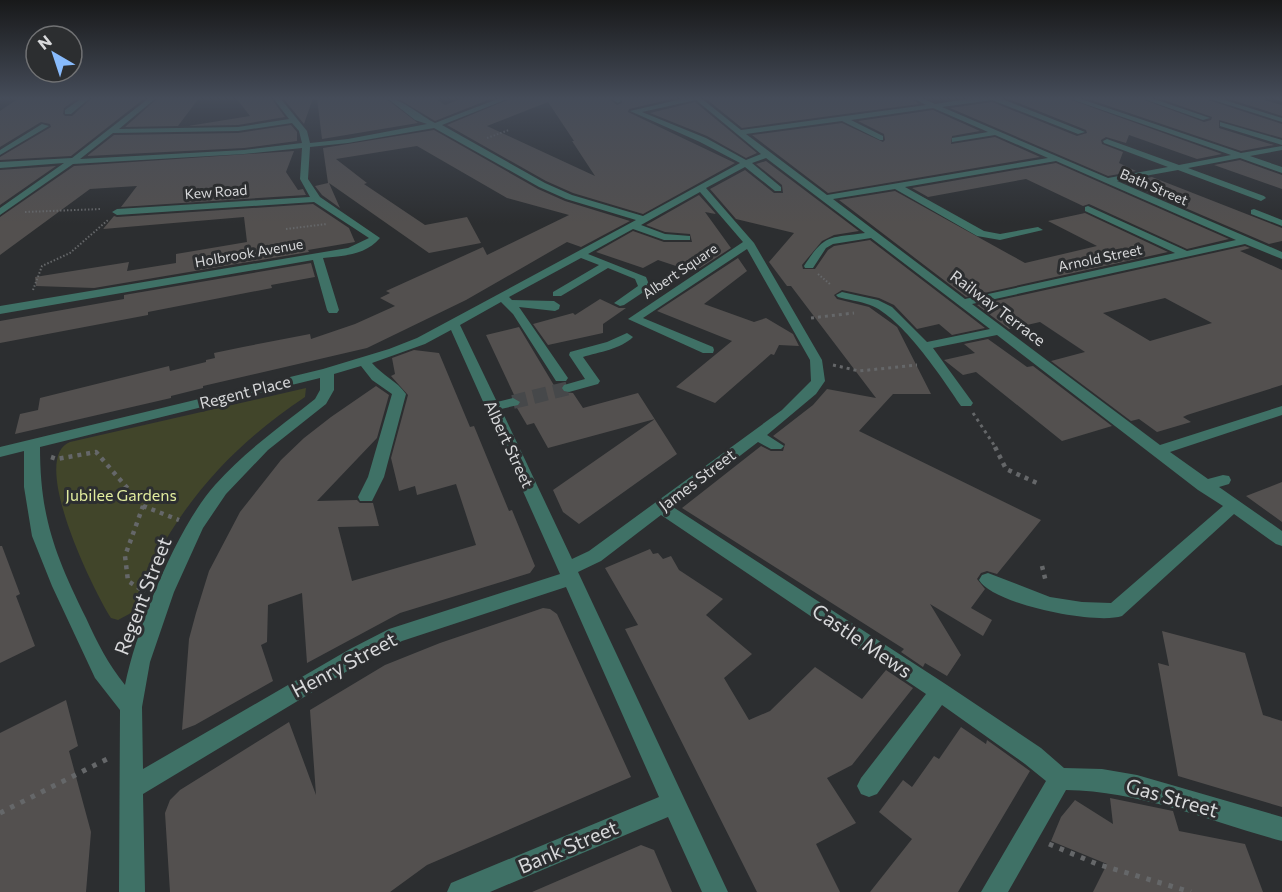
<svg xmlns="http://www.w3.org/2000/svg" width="1282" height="892" font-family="Commissioner,sans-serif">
<rect width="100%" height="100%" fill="#2c2e30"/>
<!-- green -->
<path fill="#41452a" d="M306 388 305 397C222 452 166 520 131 613L118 620 111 618C94 592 28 458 70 442Z"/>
<!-- building -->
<path fill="#53504f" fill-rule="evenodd" d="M19 98H78L64 108 63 114 65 116H72L92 98H145L71 156 0 160V157L51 127 50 124 41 122 0 147V111Z
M158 98H199L178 126 125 127Z
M236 98H271L285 117 238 125 188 126 250 116Z
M283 98H313L304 124Z
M317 98H385L418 123 322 139Z
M397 98H435L445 105 463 98H493L435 121Z
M512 98H608L617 105 622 103 621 98H676L629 109 628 112 735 163 643 214 573 193 546 181 447 125ZM548 102 574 141H572L595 176 487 126Z
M705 98H911L919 104 742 128Z
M1006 98H1066L1222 154 1197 159 1129 135 1126 143 1106 137 1101 140 1102 144 1123 152 1119 163 1136 171 1108 176 950 108 992 102 1077 136 1087 133 1086 130Z
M1085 98H1139L1204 122 1211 120 1212 117 1158 98H1202L1282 124V138L1219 120V128L1274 145 1241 151Z
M1226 98H1257L1282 105V116Z
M695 102 757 153 746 158 707 136 650 113Z
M933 110 980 131 952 136 951 144 995 137 1040 157 828 193 752 135 842 123 883 142 885 140 884 134 858 121Z
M291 125 297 132V141L244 148 87 156 114 135 238 133Z
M434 130 538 189 565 201 630 221 581 247 567 242 466 300 367 348 203 386V388L171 396V398L15 434 20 414 38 410 40 398 169 366 170 371 206 362V360L215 358 214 353 243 347 310 334 311 339 355 324 395 306 380 298 390 293 386 291 483 247 487 255 569 215 507 198 417 146 336 159 367 183 364 184 425 225 467 217 481 243 429 253 329 183 340 208 322 195 315 186 328 183 323 148Z
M294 151 286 172 298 190 303 189 306 195 121 207 137 186 90 189 0 255V217L74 166Z
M1240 160 1282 175V189L1214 165Z
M766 161 859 231 834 235 822 241 802 265 803 269H815L828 250 834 246 870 240 985 328 952 335 939 324 917 329 894 305 879 298 842 290 834 295 837 299 869 307 897 327 931 394H893L859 431 1041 520 997 574 987 571 981 573 977 579 985 589 971 608 992 620 983 636 930 604 961 655 947 676 925 663 923 667 901 652 904 649 682 508 761 446 771 451H783L785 444 773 436 813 405 827 389 876 398 791 286H787L769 262 794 233 736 219 710 189 745 170 774 193H783L782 185 756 164Z
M1056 163 1229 239 1187 249 1089 204 1083 206 1026 179 928 197 912 188Z
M56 166 0 205V170Z
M1152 177 1282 228V241L1269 244 1125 182Z
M895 191 1025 263 1097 246 1048 221 1085 213 1168 252 966 297 839 200Z
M699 195 716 214 705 212 731 248 694 272 658 260 643 268 596 252 633 231 664 242H692L690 234 665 232 646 225Z
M313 204 349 228 355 242 308 250 309 252 94 288 36 286 35 277 129 262 127 271 176 263V254L247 242 244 217 103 229 114 216 117 217Z
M1245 246 1250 248 1240 251 1282 270V385L1187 415 1183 417 1191 422 1157 432 1139 419 1131 421 1051 361 1085 352 1040 322 1009 329 977 305ZM1165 298 1212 323 1150 341 1103 313Z
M738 258 747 271 704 304 754 322 766 318 793 334 799 346 779 345 774 355 771 354 715 403 676 387 732 341 657 311Z
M311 263 315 277 271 285 272 288 148 312V315L0 343V321L124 299V295Z
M600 299 619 308H626L603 324V333L548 345 533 324 573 313 575 315Z
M519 327 555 387 561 385 562 392 573 393 583 408 638 393 677 454 579 524 563 512 553 490 655 419 548 448 534 423 527 425 517 408 522 401 515 397 486 335Z
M988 339 1027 367 1033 366 1112 426 1062 441 976 372 963 375 944 360 975 353 964 344Z
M414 350 439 353 470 427 474 426 509 511 512 510 535 566 530 573 400 613 307 663 302 593 268 605 267 642 261 645 273 681 195 725 182 730 189 639 196 613 209 571 240 512 281 460 304 438 331 417 376 386 389 395 377 438 317 501 357 500 360 503H373L379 526 338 527 352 581 476 545 456 484 417 495 415 486 399 491 391 458 408 395 391 376 395 374 392 358Z
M1282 482V522L1246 496Z
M0 546H2L20 594 16 596 35 646 0 663Z
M650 549 653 554 658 553 663 559 671 556 679 570 723 599 706 615 752 654 724 678 749 720 770 711 815 667 862 699 886 670 913 688 852 765 827 778 856 823 816 844 840 892H757L625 629 638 625 605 568Z
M543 608 550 609 557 614 631 777 427 865 390 892H170L165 813 170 800 180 790 289 722 316 795 310 710 385 665 440 643Z
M1162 631 1245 653 1263 715 1282 721V807L1178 776 1158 663 1169 666Z
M66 700 78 746 69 751 91 832 86 892H0V733Z
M961 727 986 744 987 740 1030 771 958 892H870L912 839 879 812 903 780 912 787 934 756 939 759Z
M1110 798 1173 811 1179 831 1245 844 1263 892H1093L1107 864 1051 841 1061 817 1075 800 1113 824Z
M641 845 654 850 672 892H532Z"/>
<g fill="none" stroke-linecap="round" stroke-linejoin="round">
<!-- minor-tunnel -->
<path stroke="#46484a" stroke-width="14" stroke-dasharray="14 7" stroke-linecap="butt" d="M513 402 569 388"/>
<!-- path-far3 -->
<path stroke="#656769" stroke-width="2" stroke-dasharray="1.5 2" stroke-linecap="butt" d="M487 138 509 130
M25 212 101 209
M286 229 327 224
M818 274 831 285
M33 290 42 266 70 253 108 220"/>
<!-- path-far2 -->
<path stroke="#656769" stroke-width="3" stroke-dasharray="3 4" stroke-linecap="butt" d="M811 318 854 313
M833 365 859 371 917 365
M973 413 996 448"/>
<!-- path-far1 -->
<path stroke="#656769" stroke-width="4.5" stroke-dasharray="4 5" stroke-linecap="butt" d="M995 447 1006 469 1037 483
M51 457 57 459 96 452 143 506 125 556 128 581 145 592
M143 506 179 520
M1042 566 1046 582"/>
<!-- path -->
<path stroke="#656769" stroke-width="5" stroke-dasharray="4.5 7" stroke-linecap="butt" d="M0 813 109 758
M1049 844 1097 864 1191 892"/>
<!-- minor -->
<path fill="#3f7166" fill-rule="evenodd" d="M82 98H90L71 114H65V110Z
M149 98H156L119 129 238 127 289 119 273 98H280L307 131 310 143 348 139 427 124 415 120 387 98C401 98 421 116 435 123L500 98H510L442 125 545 183 572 195 643 216 740 163 700 142 630 111 686 98H701L741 130 926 105 913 98H922L935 104 974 98H1000L1085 132 1078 134 992 100 942 107 1108 178 1168 167 1104 143 1103 141 1107 139 1179 165 1231 155 1068 98H1078L1241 153 1282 146V150L1250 156 1282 167V173L1240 158 1188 168 1264 196 1266 198 1261 201 1178 170 1117 181 1282 252V259L1245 244 972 304 1160 445 1282 406V415L1170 452 1208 479 1223 475 1229 476 1231 480 1229 484 1219 487 1282 531V546L1276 544 1234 514 1122 616C1096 625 992 604 979 580L982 575 988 573 1050 597 1082 602 1111 603 1223 506 1198 490 997 335 933 348 973 403 971 406H961C942 378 902 317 870 305 860 301 848 300 838 297L836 295 842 292 878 300 892 307 927 342 990 329 871 238 833 244 826 248 813 268H805L804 266C825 234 828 238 865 233L766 158 752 163 781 187V191H775L745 167 706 188 754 243 822 360 825 381 816 394 767 435 784 446 781 449H771L758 442 673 507 947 685 1041 748 1064 768 1102 769 1137 775 1282 817V841C1210 822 1142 791 1066 790L1008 892H981L1046 781 1025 764 942 705 877 794 869 797 861 794 857 786 861 778 926 694 661 515 601 561 578 572 728 892H702L668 817 490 892H447L451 883 659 797 566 587 402 641 364 661 143 794 145 892H119L120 710 95 678 52 586 32 536 24 487V451L0 457V447L323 369 389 349 417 338 636 220 566 199 539 187 434 128 348 143 310 147 308 179 320 197 380 238C366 255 343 256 323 258L339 310 337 313H329L327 310 313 260 0 314V306L348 248 369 238 314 202 117 215 112 212 117 209 310 197 300 179 302 148 244 154 73 164 0 215V208L64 163 0 168V162L72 158ZM696 100 761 154 746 160 706 138 642 112ZM933 108 988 132 952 138V142L995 135 1048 158 827 195 746 134 842 121 880 140H883V136L851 120ZM292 123 299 131 302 143 244 150 80 159 113 133 238 131ZM1056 161 1236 240 1187 251 1088 206 1085 207V211L1175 253 965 299 833 199 895 189 977 236 1000 240 1043 230 1038 227 1000 234 984 231 905 187ZM700 192 743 242 628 319 703 353H713L714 350 713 347 643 318 747 249 810 360 811 381 782 410 589 551 572 559 501 409 518 405 520 402 513 398 497 402 460 325 501 302 513 314 556 381H566L568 378 519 307 555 311 559 309 560 305 554 301 512 300 509 297 581 258 599 265 553 292V296H561L608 268 635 279 638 286 614 303 620 306 624 305 648 289 650 287 646 277 588 254 633 229 664 240H690V236L665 234 641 225ZM451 330 560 574 389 629 350 649 143 769 142 707 150 662 174 592 203 528 226 494 268 450 326 404 334 390V374L361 366 372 380 392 394 368 477 358 497 360 501H372L384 477 406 394C397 381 382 375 372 363L425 344ZM320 378V390L315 399C281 426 244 452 215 485 176 529 137 627 125 685 108 664 97 642 86 618 55 555 40 517 40 447Z
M610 98H618L621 101 618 103Z
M1141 98H1151L1210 118 1203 120Z
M1207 98H1218L1282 118V122Z
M1274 98H1282V102Z
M1220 122 1282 140V145L1220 126Z
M42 124 49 126 0 155V150Z
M1254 209 1282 220V226L1251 214V210Z
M627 333 633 337C621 349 599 352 583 357L600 381 598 384 569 392 564 391 562 388 564 385 585 379 569 355 570 352 607 342Z"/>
</g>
<!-- sky -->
<linearGradient id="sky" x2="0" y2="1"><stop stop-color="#18191a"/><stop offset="0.44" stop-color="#454c59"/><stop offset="1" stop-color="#454c59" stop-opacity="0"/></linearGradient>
<rect width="1282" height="223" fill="url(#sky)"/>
<g text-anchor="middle" stroke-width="6" stroke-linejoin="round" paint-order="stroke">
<!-- far-street labels -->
<g font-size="14" fill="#d8d9db" stroke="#2c2e30">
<text transform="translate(1154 187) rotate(23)" y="5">Bath Street</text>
<text transform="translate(216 192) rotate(-4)" y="5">Kew Road</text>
<text transform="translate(249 253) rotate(-10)" y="5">Holbrook Avenue</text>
<text transform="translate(1100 258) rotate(-12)" y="5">Arnold Street</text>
<text transform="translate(680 271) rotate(-34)" y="5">Albert Square</text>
</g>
<!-- street labels -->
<g font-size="16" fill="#d8d9db" stroke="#2c2e30">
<text transform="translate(998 308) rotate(37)" y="6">Railway Terrace</text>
<text transform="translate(245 392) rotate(-14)" y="6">Regent Place</text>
<text transform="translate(509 444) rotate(65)" y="6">Albert Street</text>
<text transform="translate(697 480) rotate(-37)" y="6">James Street</text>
</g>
<!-- park labels -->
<g font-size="16" fill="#e1ec9e" stroke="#2c2e30">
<text x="121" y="501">Jubilee Gardens</text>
</g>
<!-- near-street labels -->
<g font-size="20" fill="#d8d9db" stroke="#2c2e30">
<text transform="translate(143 596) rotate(-69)" y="7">Regent Street</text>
<text transform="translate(862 641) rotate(34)" y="7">Castle Mews</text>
<text transform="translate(344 665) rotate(-28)" y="7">Henry Street</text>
<text transform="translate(1172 798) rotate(16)" y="7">Gas Street</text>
<text transform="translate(568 847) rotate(-23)" y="7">Bank Street</text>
</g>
</g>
<!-- north arrow -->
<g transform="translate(54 54) rotate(321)"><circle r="28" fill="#2c2e30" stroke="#717274" stroke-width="1.5"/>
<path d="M0-4.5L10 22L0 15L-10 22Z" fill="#88bbfc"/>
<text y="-9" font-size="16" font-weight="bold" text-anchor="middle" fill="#d8d9db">N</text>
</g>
</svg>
